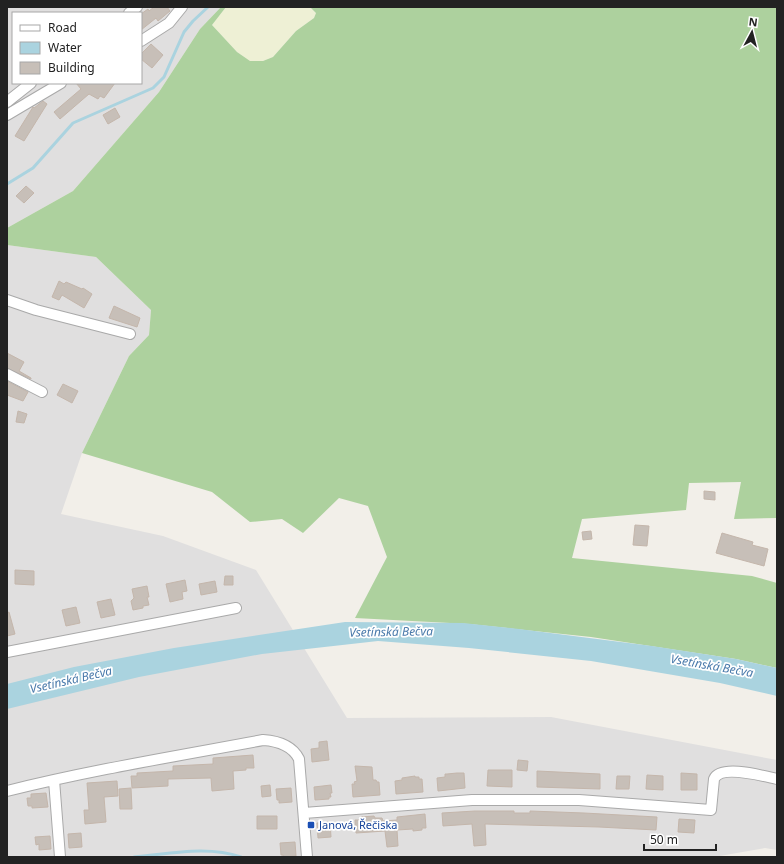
<svg xmlns="http://www.w3.org/2000/svg" width="784" height="864" font-family="'Noto Sans',sans-serif">
<rect width="100%" height="100%" fill="#f2efe9"/>
<!-- residential -->
<path fill="#e0dfdf" fill-rule="evenodd" d="M7 7H221L200 29 159 92 73 191 7 228ZM13 13H141V83H13Z
M7 245 96 257 151 310 149 335 129 356 82 453 61 514 163 536 256 570 347 718 551 717 777 760V850L765 848 714 857H7Z"/>
<!-- farmland -->
<path fill="#eef0d5" d="M226 7H310L316 13 314 18 296 31 273 57 263 61H249L237 52 212 25Z"/>
<!-- forest -->
<path fill="#add19e" d="M221 7H226L212 25 237 52 250 61H263L273 57 296 31 314 18 316 13 310 7H777V518L734 519 741 482 689 483 686 510 582 519 572 558 752 576 777 583V668L736 659 591 637 469 624 355 618 387 557 368 506 339 498 303 533 282 519 250 522 212 492 82 453 129 356 149 335 151 310 96 257 7 245V228L73 191 159 92 200 29Z"/>
<!-- water -->
<path fill="#aad3df" d="M345 622 463 623 519 629 652 646 736 659 777 668V696L720 683 591 661 469 648 378 641 262 654 139 677 7 709V684L74 667 174 648Z"/>
<g fill="none" stroke-linecap="round" stroke-linejoin="round">
<!-- stream -->
<path stroke="#aad3df" stroke-width="3" d="M7 184 33 168 73 123 153 88 164 77 184 32 193 21 208 7
M134 857C169 854 207 845 241 857"/>
</g>
<!-- building -->
<path fill="#c7bfb8" stroke="#c4b6ab" d="M154 7H167L170 11 158 21 156 18 141 30V14L148 9 149 11Z
M151 44 163 55 152 68 141 59V54Z
M76 83H115L104 98 100 96 98 99 89 94 60 119 54 112 81 89Z
M43 101 47 104 24 141 15 136 33 107 34 108Z
M115 108 120 117 108 124 103 115Z
M26 186 34 193 24 203 16 196Z
M59 281 64 284 66 282 82 289 83 288 92 294 84 308 62 295 59 300 52 297Z
M114 306 140 318 137 327 109 318Z
M7 353 24 362 19 371 31 378V379L7 368Z
M7 381 28 392 23 401 7 395Z
M63 384 78 391 72 403 57 395Z
M18 411 27 414 24 423 16 422Z
M704 491 715 492V500L704 499Z
M635 525 649 526 647 546 633 545Z
M591 531 592 539 583 540 582 532Z
M722 533 753 542 752 545 768 549 764 566 716 553Z
M15 570 34 571V585L15 584Z
M225 576H233V585H224Z
M185 580 187 591 182 592 183 599 170 602 166 584Z
M215 581 217 592 201 595 199 584Z
M147 586 149 597H147L149 605 143 606V608L133 610 131 601 134 598 132 589Z
M111 599 115 615 101 618 97 602Z
M76 607 80 623 66 626 62 610Z
M9 612 15 634 7 636V613Z
M327 741 329 760 312 762 311 749 319 748V742Z
M253 755 254 768H246V770L233 771 234 789 212 791 211 778 168 779V786L132 788 131 776H137V773L173 771V766L213 764V758Z
M518 760 528 761 527 771 517 770Z
M355 766 372 767 373 780H376L377 782H379L380 795 353 797 352 784H355L354 782 357 781Z
M488 770H512V787L487 786Z
M537 771 600 774V789L537 787Z
M457 773H464L465 788 438 791 437 778 445 777V774H447Z
M681 773 697 774V790H681Z
M647 775 663 776V790L646 789Z
M415 776V777H419V779H422L423 792 396 794 395 781 402 780V778Z
M617 776H630L629 789H616Z
M117 781 118 796 104 797 106 822 85 824 84 810H89L87 783Z
M270 785 271 796 262 797 261 786Z
M331 785 332 793H330L331 797H329V799L315 800 314 787Z
M131 788 132 809H120L119 789Z
M291 788 292 802 279 803V800H277L276 789Z
M46 793 48 807 32 808V806H28L27 798H31V794Z
M475 811H514V813H530V811L584 813 657 817 656 830 599 827 485 824 486 845 474 846 472 824 443 826 442 813Z
M425 814 426 828H422V830L413 831V829L397 830 398 846 387 847 385 831 356 833 355 820H362L361 817 374 816 375 818H382L383 821 397 820V817Z
M257 816H277V829H257Z
M679 819 695 820 694 833 678 832Z
M330 822 331 837 318 838 317 823Z
M81 833 82 847 69 848 68 834Z
M50 836 51 849 39 850V844L36 845 35 837Z
M295 842 296 856 283 857V855H281L280 843Z"/>
<g fill="none" stroke-linecap="round" stroke-linejoin="round">
<!-- street casing -->
<g stroke="#a9a9a9" stroke-width="12">
<path id="street" d="M129 13 137 7
M141 41 169 23 182 7
M7 102 31 83
M7 115 61 83
M7 300 36 310 130 334
M7 374 42 392
M7 652 236 608
M54 780 60 857
M7 791C91 770 177 756 263 740 278 741 292 745 299 759L307 857
M304 813 472 800H579L711 810 714 779C721 764 763 776 777 779"/>
</g>
<!-- street -->
<use href="#street" stroke="#fff" stroke-width="10"/>
</g>
<!-- markers -->
<rect fill="#1a4fb4" stroke="#fff" stroke-width="1.5" x="307" y="821" width="8" height="8" rx="2"/>
<g text-anchor="middle" stroke-width="3.5" stroke-linejoin="round" paint-order="stroke">
<!-- transit labels -->
<g font-size="11" fill="#164399" stroke="#fff" text-anchor="start">
<text x="319" y="829">Janová, Řečiska</text>
</g>
<!-- water labels -->
<g font-size="12" font-style="italic" fill="#4a7aab" stroke="#fff">
<text transform="translate(391 632) rotate(-1)" y="4">Vsetínská Bečva</text>
<text transform="translate(712 666) rotate(10)" y="4">Vsetínská Bečva</text>
<text transform="translate(71 680) rotate(-13)" y="4">Vsetínská Bečva</text>
</g>
</g>
<!-- border -->
<rect width="784" height="864" fill="none" stroke="#222222" stroke-width="16"/>
<!-- legend -->
<rect x="12" y="12" width="130" height="72" fill="#ffffff" stroke="#a7a7a7"/>
<rect x="20" y="25" width="20" height="6" fill="#ffffff" stroke="#a7a7a7"/>
<text x="48" y="32" font-size="12" fill="#222222">Road</text>
<rect x="20" y="42" width="20" height="12" fill="#aad3df" stroke="#a7a7a7"/>
<text x="48" y="52" font-size="12" fill="#222222">Water</text>
<rect x="20" y="62" width="20" height="12" fill="#c7bfb8" stroke="#a7a7a7"/>
<text x="48" y="72" font-size="12" fill="#222222">Building</text>
<!-- north arrow -->
<g transform="translate(752 32) rotate(7)" stroke="#ffffff" stroke-width="3" paint-order="stroke">
<path d="M0-3L7 15L0 10L-7 15Z" fill="#222222"/>
<text y="-6" font-size="11" font-weight="bold" text-anchor="middle" fill="#222222">N</text>
</g>
<!-- scale -->
<path d="M644 844v6h72v-6" fill="none" stroke="#222222" stroke-width="2"/>
<text x="650" y="844" font-size="12" fill="#222222" stroke="#ffffff" stroke-width="3" paint-order="stroke">50 m</text>
</svg>
